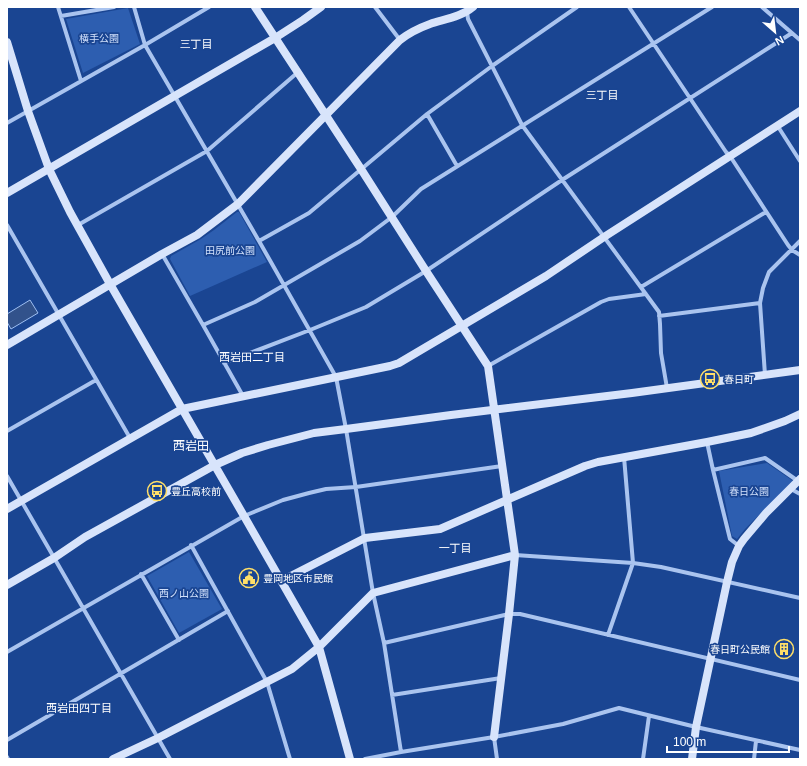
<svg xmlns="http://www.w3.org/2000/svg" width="807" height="766" font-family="Helvetica,'Noto Sans JP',sans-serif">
<rect width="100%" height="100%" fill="#1a4592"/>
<!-- green -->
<path fill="#2d5eb0" d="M128 8 140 44 83 73 66 19Z
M237 212H239L267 262 190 296 170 259 171 256 201 239 214 230Z
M767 463 793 481 745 529 737 539 732 536 719 471Z
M189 552 222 609 179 633 147 576Z"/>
<!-- water -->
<path fill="#32528b" stroke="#9dbef1" d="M30 300 38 313 11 329 7 322V314Z"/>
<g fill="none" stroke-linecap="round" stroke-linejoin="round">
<!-- street -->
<path stroke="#aac4ef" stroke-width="4" d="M58 7 81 81
M134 7 145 45 259 241 336 377 346 429 373 593 384 643 401 752
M375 7 400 40
M629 7 726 152 730 156 788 245 792 250 800 255
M762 7 800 40
M467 12 468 19 522 125 659 312 660 324 661 353 667 388
M61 16 114 7
M427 114 457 166
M7 123 145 45 209 7
M777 125 800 161
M7 225 130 438
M78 225 207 151 297 73
M259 241 309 213 427 114 492 66 577 7
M162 254 203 325 243 396
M641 287 766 212
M659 316 760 303
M203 325 255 302 360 241 392 217 421 189 712 7
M224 363 310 330 366 307 426 271 562 180 792 33
M488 366 601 302 609 299 646 294
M765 375 760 303 763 288 769 272 800 241
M7 431 96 380
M707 442 713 470
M7 476 170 759
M791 489 800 494
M191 545 267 682 290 759
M739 546 730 539 713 470 765 458 798 481
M515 555 633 563 661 567 800 598
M141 574 179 640
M608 635 633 563 624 457
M384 643 509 614H520L800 680
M7 652 244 516 283 500 309 493 326 489 356 487 502 466
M392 695 501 678
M494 737 497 759
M7 740 228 611
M7 757 8 759
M365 759 401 752 494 737 563 724 619 708 696 727 800 750
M643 759 649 716
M754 759 756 741"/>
<!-- secondary -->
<path stroke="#d8e4fb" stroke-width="8" d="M255 7 361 169 426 271 488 366 515 555 509 614 494 737
M7 42 28 111 49 169 70 212 110 284 244 516 319 647 350 759
M7 193 275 38 303 20 321 7
M7 345 162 254 197 235 238 204 400 40C409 33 419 28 430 24 445 19 461 17 473 7
M7 509 182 409 390 366 399 363 546 276 604 237 800 111
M281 581 365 538 440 529 585 466 598 462 707 442 751 433 785 421 800 414
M7 585 54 558 85 537 215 465 242 453 268 445 314 433 346 429 451 415 632 393 800 370
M113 759 158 738 292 669 319 647 373 593 515 555
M692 759 696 727 727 582 732 562 739 546 744 539 766 513 800 479"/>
</g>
<!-- icons -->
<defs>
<g id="bus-ring" transform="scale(1)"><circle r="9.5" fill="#1a4592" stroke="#ffdf68" stroke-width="1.5"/><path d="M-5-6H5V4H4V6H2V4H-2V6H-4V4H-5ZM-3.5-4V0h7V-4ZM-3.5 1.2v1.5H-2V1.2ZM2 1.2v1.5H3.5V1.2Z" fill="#ffdf68"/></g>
<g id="civic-ring" transform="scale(1)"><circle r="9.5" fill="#1a4592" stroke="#ffdf68" stroke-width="1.5"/><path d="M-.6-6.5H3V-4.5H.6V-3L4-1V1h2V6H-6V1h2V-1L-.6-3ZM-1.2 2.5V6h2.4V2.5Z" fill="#ffdf68"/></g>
<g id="building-ring" transform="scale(1)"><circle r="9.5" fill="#1a4592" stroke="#ffdf68" stroke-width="1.5"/><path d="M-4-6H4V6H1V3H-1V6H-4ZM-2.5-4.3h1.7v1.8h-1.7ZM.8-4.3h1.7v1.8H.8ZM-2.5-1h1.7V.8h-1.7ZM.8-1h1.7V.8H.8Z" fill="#ffdf68"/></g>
</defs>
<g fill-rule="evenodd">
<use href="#bus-ring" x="710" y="379"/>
<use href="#bus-ring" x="157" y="491"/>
<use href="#civic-ring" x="249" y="578"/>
<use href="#building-ring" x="784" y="649"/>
</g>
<g text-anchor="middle" stroke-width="3.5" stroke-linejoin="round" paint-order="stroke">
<!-- park labels -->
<g font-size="10" fill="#d1e0fb" stroke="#1a4592">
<text x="99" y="42">横手公園</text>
<text x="230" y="254">田尻前公園</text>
<text x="749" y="495">春日公園</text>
<text x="184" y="597">西ノ山公園</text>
</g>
<!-- poi labels -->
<g font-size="10" fill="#fff" stroke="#1a4592" text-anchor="start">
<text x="724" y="383">春日町</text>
<text x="171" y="495">豊丘高校前</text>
<text x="263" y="582">豊岡地区市民館</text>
<text x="770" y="653" text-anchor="end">春日町公民館</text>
</g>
<!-- neighbourhood labels -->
<g font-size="11" fill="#fff" stroke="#1a4592">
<text x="196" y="48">三丁目</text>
<text x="602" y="99">三丁目</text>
<text x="252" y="361">西岩田二丁目</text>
<text x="455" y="552">一丁目</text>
<text x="79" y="712">西岩田四丁目</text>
</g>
<!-- quarter labels -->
<g font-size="12" fill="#fff" stroke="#1a4592">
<text x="191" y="450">西岩田</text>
</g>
</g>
<!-- border -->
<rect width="807" height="766" fill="none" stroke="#ffffff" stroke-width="16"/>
<!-- north arrow -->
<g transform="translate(775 32) rotate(152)" stroke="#1a4592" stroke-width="3" paint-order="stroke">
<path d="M0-3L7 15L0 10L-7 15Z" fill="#ffffff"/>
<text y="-6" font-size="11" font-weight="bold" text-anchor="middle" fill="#ffffff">N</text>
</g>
<!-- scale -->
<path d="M667 746v6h122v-6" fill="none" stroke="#ffffff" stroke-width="2"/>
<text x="673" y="746" font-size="12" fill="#ffffff" stroke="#1a4592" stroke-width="3" paint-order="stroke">100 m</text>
</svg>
